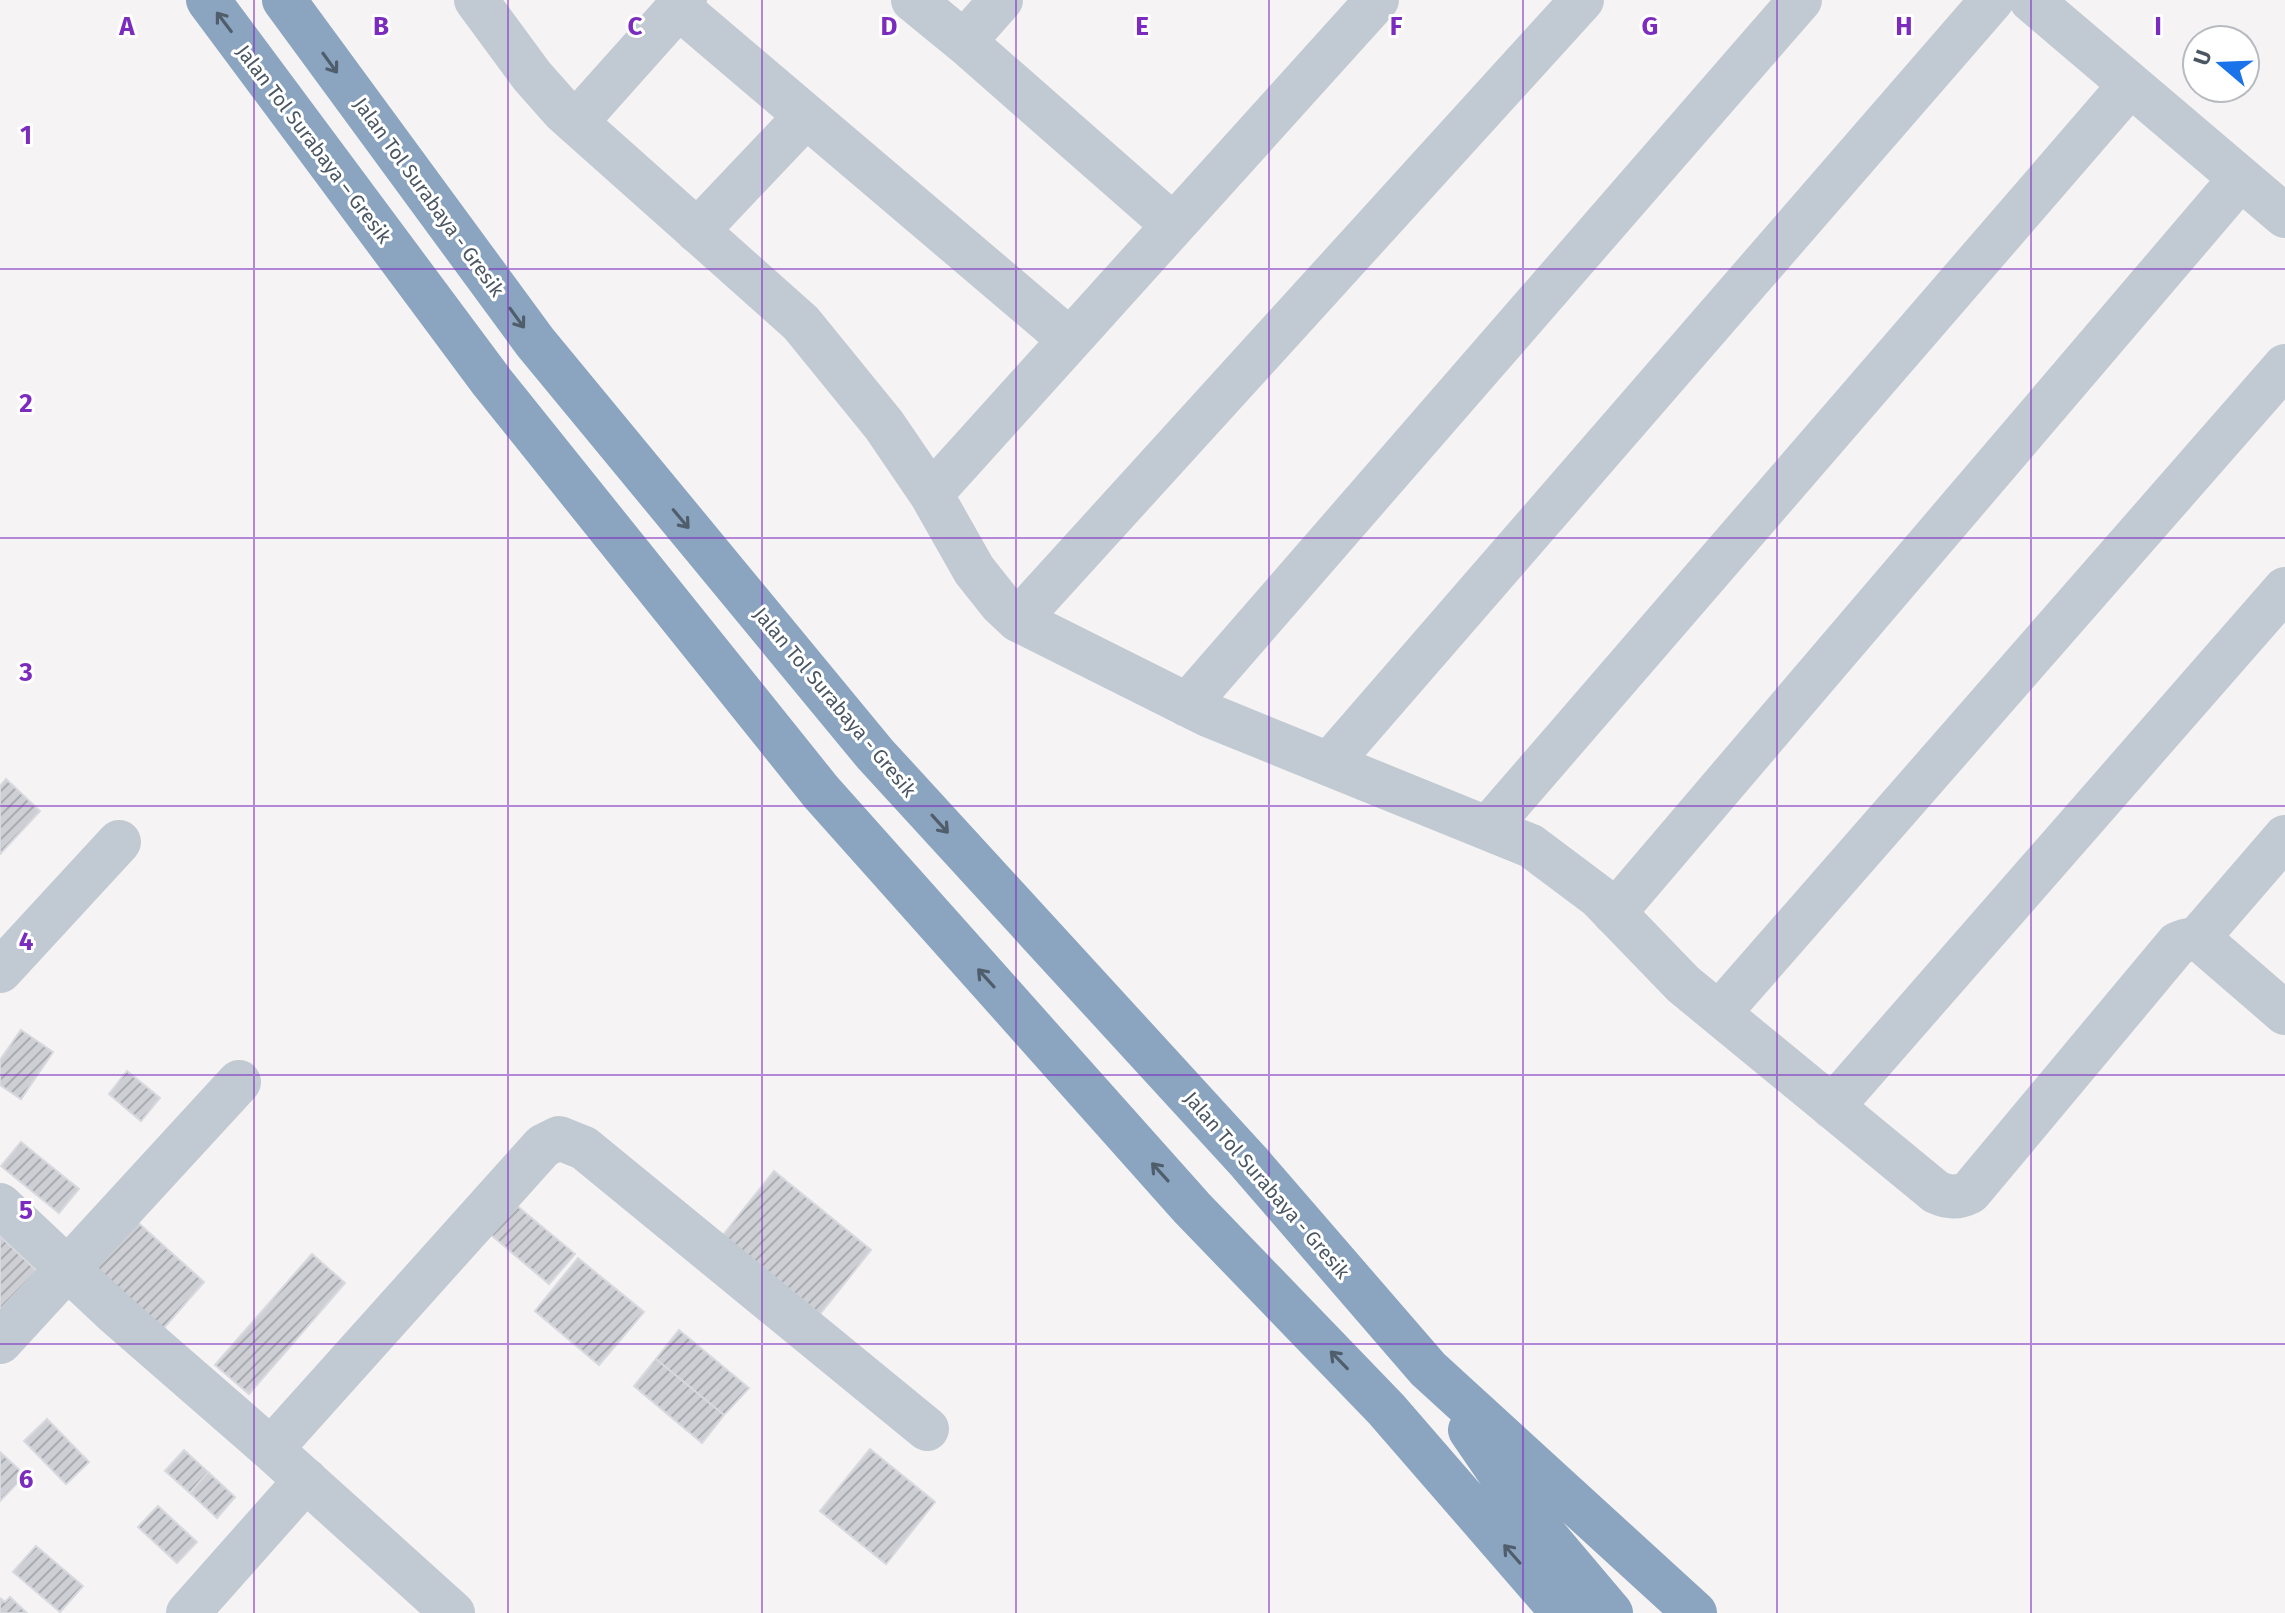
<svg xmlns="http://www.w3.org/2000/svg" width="2285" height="1613" font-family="'Fira Sans',sans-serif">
<defs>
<pattern id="building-hatch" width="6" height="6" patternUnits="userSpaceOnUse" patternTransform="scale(2)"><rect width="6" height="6" fill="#cdcfd5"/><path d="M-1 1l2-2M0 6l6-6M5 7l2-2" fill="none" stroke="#a8abb0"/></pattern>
</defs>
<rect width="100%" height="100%" fill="#f5f3f3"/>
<!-- building -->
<path fill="url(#building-hatch)" stroke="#d7d9de" stroke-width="2" d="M6 779 40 811 0 854V786Z
M21 1030 53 1052 21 1099 0 1085V1060Z
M127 1071 160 1098 141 1121 109 1094Z
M21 1142 79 1189 59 1213 1 1166Z
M774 1171 871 1250 820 1314 723 1235Z
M516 1205 575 1254 549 1284 491 1235Z
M134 1219 204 1282 162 1330 91 1268Z
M0 1236 37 1271 0 1310Z
M312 1254 345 1283 249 1394 215 1365Z
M578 1258 644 1312 599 1365 535 1311Z
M679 1330 749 1388 724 1415 656 1359Z
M656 1359 724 1415 702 1443 634 1386Z
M47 1419 89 1462 66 1484 24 1441Z
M870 1449 935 1502 886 1564 820 1511Z
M184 1450 208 1472 190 1493 165 1471Z
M0 1452 25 1475 0 1501Z
M208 1472 235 1497 217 1518 190 1493Z
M158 1506 197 1542 177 1563 138 1527Z
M36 1546 83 1586 60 1612 13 1572Z
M10 1597 27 1613H0V1598L5 1602Z"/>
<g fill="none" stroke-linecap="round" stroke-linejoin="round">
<!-- minor -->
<path stroke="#c1cad2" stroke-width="44" d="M476 0 532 76 563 111 801 323 884 425 931 494 974 570 1001 604 1018 620 1208 715 1531 846 1599 897 1683 984 1936 1192C1949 1198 1958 1198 1970 1192L2177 944C2187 939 2194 938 2204 943L2285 1013
M913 0 968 45
M1001 0 971 34 968 45 1173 225
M2031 0 2285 216
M678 7 1070 340
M576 122 685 0
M697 231 806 116
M931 494 1377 0
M1018 620 1582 0
M1187 705 1800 0
M1329 764 1992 0
M1488 828 2130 85
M1614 913 2240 179
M2197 939 2285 837
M0 971 119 842
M1719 1013 2285 366
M1832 1107 2285 589
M0 1205 116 1314 271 1449 453 1613
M0 1342 239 1082
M271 1449 543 1146 559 1138 584 1148 927 1429
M188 1613 306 1480"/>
<!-- highway -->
<path stroke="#8ba5c1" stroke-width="44" d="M208 0 492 382 821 792 1192 1208 1386 1409 1563 1613
M284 0 535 342 875 754 1249 1162 1428 1369 1695 1613
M1470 1430 1529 1516 1611 1613"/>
</g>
<!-- one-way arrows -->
<defs><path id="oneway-shaft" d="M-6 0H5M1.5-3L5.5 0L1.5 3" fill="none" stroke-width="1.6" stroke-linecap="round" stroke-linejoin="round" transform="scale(2)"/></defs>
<g stroke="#505e6b">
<use href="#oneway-shaft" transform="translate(224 22) rotate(-127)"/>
<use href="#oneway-shaft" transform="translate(330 63) rotate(54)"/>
<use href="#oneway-shaft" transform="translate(517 318) rotate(54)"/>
<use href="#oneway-shaft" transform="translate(681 519) rotate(50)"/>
<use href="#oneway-shaft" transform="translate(940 824) rotate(48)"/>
<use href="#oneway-shaft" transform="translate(986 978) rotate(-132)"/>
<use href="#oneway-shaft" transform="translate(1160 1172) rotate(-132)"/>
<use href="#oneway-shaft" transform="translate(1339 1360) rotate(-134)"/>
<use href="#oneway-shaft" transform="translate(1512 1554) rotate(-131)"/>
</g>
<!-- grid -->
<path fill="none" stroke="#7b2cbf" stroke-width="2" stroke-opacity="0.55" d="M254 0V1613M508 0V1613M762 0V1613M1016 0V1613M1269 0V1613M1523 0V1613M1777 0V1613M2031 0V1613M0 269H2285M0 538H2285M0 806H2285M0 1075H2285M0 1344H2285"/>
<g text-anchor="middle" stroke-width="6" stroke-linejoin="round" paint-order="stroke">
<!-- street labels -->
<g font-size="20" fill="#4a5661" stroke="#fff">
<text transform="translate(314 144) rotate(53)" y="7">Jalan Tol Surabaya – Gresik</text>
<text transform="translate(429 197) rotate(54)" y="7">Jalan Tol Surabaya - Gresik</text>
<text transform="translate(835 702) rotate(50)" y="7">Jalan Tol Surabaya - Gresik</text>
<text transform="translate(1267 1185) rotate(49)" y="7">Jalan Tol Surabaya - Gresik</text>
</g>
</g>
<g font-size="26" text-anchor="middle" font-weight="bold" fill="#7b2cbf" stroke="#fff" stroke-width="6" stroke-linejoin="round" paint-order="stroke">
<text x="127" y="35">A</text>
<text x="381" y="35">B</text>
<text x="635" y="35">C</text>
<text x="889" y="35">D</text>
<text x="1142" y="35">E</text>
<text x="1396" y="35">F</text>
<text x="1650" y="35">G</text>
<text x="1904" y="35">H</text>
<text x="2158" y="35">I</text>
<text x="26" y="144">1</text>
<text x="26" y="412">2</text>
<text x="26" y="681">3</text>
<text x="26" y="950">4</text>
<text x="26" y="1219">5</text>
<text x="26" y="1488">6</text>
</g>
<!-- north arrow -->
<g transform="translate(2221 64) rotate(289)"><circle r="38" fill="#ffffff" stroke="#b7bbc0" stroke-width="2"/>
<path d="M0-6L14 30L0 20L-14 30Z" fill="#1a73e8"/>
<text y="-12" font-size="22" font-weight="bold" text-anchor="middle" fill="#4a5661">U</text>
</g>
</svg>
